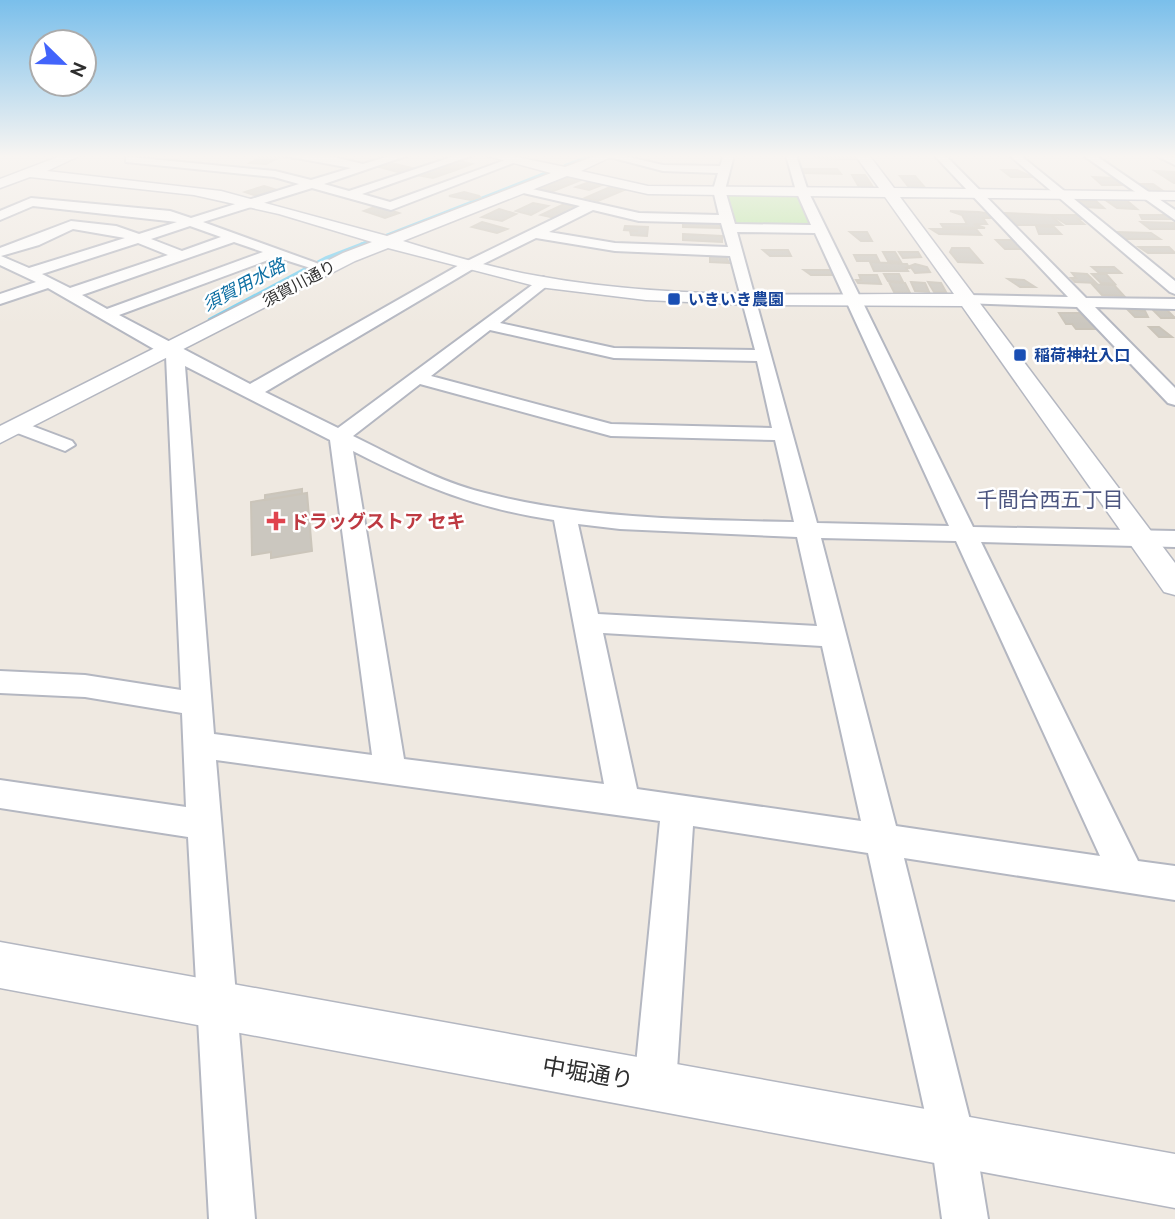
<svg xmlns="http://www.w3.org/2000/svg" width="1175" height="1219" font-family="Ubuntu,'Noto Sans JP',sans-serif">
<rect width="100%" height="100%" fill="#efe9e1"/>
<!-- green -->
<path fill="#b6e59e" d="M725 193H799L815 228 734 227Z"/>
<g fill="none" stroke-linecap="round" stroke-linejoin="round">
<!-- stream-far1 -->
<path stroke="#75cff0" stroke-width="3.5" d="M565 166 593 155
M383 237 549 172
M362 244 366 243"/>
<!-- stream -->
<path stroke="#75cff0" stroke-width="4.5" d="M210 320 327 258 366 243"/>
</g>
<!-- building -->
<path fill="#cbc7bf" stroke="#cbc5ba" stroke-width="2" d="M264 155 280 157 266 164 250 163Z
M815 155H852L854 159 817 158Z
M460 161 472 164 456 170 443 167Z
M387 162 416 169 398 172 376 166Z
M442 169 453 171 433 178 422 176Z
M802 169H837L841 174 805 173Z
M1002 170H1017L1033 177H1011Z
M1155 171 1174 172 1175 183H1174Z
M852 175H865L873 187H859Z
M900 176H915L927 190H911Z
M568 177 581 180 551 192 537 189Z
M1093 177 1113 178 1121 185H1102Z
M589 182 602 185 589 190 576 187Z
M1140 184H1153L1166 193 1148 192Z
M264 186 277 190 257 196 245 192Z
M610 187 624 190 598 201 585 198Z
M464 192 479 196 480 197 471 200 449 196Z
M1104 199H1125L1137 209 1117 208Z
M1077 201H1096L1104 208 1084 207Z
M533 203 548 206 531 215 516 211Z
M564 204 578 207 555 218 541 215Z
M377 206 399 213 385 218 364 211Z
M499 209 516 214 502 221 482 217Z
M950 211 979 212 990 214 994 218H983L987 224H974L985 228 943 227 941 224H967L962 215Z
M1005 213 1050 215 1062 225H1016Z
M1052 215H1081L1086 219H1078L1084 224H1066Z
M1140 215H1167L1173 219H1142Z
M683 221 720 222 721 228 683 227Z
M482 222 507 229 497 233 472 227Z
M1141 222 1175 223V229H1150Z
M625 226 648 227 647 236 631 235 630 231H638L624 230Z
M1036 226 1054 227 1061 234H1039Z
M931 229H976L981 235 939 234Z
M850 232H867L872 241H861Z
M1116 232 1151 233 1160 239H1124Z
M683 234 722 236V242L683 240Z
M996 240H1014L1025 249H1005Z
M1139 247H1169L1175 253H1148Z
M952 248H969L982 263 958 262 950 252Z
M763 250H788L791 256H770Z
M883 252H895L901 262 888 261Z
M899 252H918L921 257 903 258Z
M710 255H725L729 263 710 262Z
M854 255H876L879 261H857Z
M870 262 907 264 909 268H906L908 271H874Z
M915 264 927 267 930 272 915 273 910 266Z
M1092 267H1114L1121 273H1099Z
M804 270H831L833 275H811Z
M1072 273 1087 274 1096 283 1075 282 1071 278H1076Z
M884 274H899L903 282 888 281Z
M1092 274H1106L1115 284 1101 283Z
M859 275H877L881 284 858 283 856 280H861Z
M1008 279 1024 280 1035 287H1020Z
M889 282 905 283 910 293 894 292Z
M911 282 925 283 929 292 915 291Z
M928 282 941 283 946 292H934Z
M1092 284 1114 285 1124 296 1102 295Z
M1127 309 1145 311 1148 317H1135Z
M1152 309H1166L1175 318H1161Z
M1059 313H1079L1100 329H1076L1072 324H1066Z
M1149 327H1159L1172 337H1159Z
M302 489V494L265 500V495Z
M307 493 312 551 271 558V552L252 555 251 502Z"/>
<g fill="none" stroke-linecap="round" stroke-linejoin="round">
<!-- minor casing -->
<g stroke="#b4b7c1" stroke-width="4">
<path id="minor" d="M280 155H325L363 164 393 155H409L324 184 349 191 458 155H473L362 194 390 202 511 158 521 160 391 210 312 188 203 222 333 269 326 273 276 257 119 315 250 384 461 264 580 206 519 192V186L639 213 719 215 713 190 718 173 663 171 602 155H620L663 165 720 166 724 155H734L725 190 735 224 811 225 796 191 786 155H796L808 191 973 527 1175 531V547L981 542 1138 861 1175 866V900L904 858 975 1140 988 1219H942L931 1140 868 853 693 826 676 1085 670 1100 655 1106 640 1100 634 1085 660 821 216 760 255 1219H209L188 837 0 808V780L186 807 182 713 85 697 0 693V671L85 675 181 690 166 356 48 288 0 304V294L36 282 0 265V248L71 221 116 226 139 234 177 222 33 206 0 220V211L31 198 170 211 191 218 299 184 274 177 126 162V158L130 157 275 171 311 180 351 168ZM593 210 639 221 721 223 728 247 615 243 549 232ZM190 226 221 237 182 251 151 239ZM73 229 125 238 29 268 1 256 39 245ZM737 232 815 233 949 526 817 523ZM536 238 615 251 730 256 755 350 614 348 500 323 548 285 551 282 543 277 338 428 265 392 471 270ZM234 242 263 252 107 309 82 295ZM138 243 168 255 70 288 42 274ZM490 330 614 358 757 361 772 428 611 424 431 376ZM185 366 330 440 372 755 214 734ZM420 384 611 436 775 440 794 522C692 520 585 519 485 493 439 482 396 457 353 436ZM353 451C421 486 479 509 554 520L604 784 404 759ZM578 524 620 529 797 537 817 626 598 614ZM821 538 956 541 1100 856 896 826ZM603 633 822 646 861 821 637 789Z
M934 155H945L1086 298 1175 299V309L1095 307 1175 388V405L1168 403 1077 307 962 303 960 300 968 295 1068 297Z
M1009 155H1020L1175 281V294L1170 292Z
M1083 155H1095L1175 210V220Z
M1158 155 1175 157V165L1159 157Z
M19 421 72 441 75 445 65 451 12 431 9 427Z"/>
</g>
<!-- tertiary casing -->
<g stroke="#b4b7c1" stroke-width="3">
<path id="tertiary" d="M63 155H81L47 171 221 191 387 236 551 173 484 155H507L565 167 598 155H615L581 171 648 186 879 188 855 155H869L894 188 1175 192V200L900 197 1175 563V595L1164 592 962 306 753 305 646 300 539 287 388 248 355 261 0 443V426L343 253 372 242 279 214 194 195 30 177 0 188V179ZM567 176 648 194 885 197 954 294C816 293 674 301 538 276 492 268 448 255 403 241Z
M0 942 1175 1154V1208L0 988Z"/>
</g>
<!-- minor -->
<use href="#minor" fill="#fff" fill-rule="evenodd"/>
<!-- tertiary -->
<use href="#tertiary" fill="#fff" fill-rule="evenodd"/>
</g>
<!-- sky -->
<linearGradient id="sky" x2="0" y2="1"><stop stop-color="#7abfeb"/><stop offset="0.48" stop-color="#f8f5f2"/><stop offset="1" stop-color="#f8f5f2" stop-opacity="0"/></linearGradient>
<rect width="1175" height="325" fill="url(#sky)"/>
<!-- markers -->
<g fill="#1a4fb4" stroke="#fff" stroke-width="2.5">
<rect x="667" y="292" width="14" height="14" rx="3.5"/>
<rect x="1013" y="348" width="14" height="14" rx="3.5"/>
</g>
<path fill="#e0444e" stroke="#fff" stroke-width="2.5" d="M272.5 510.5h7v7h7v7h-7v7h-7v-7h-7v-7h7z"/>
<g text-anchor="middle" stroke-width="5" stroke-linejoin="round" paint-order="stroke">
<!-- far-street labels -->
<g font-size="16" fill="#2e2e2e" stroke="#fff">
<text transform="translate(299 283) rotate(-28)" y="6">須賀川通り</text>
</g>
<!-- far-transit labels -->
<g font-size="16" font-weight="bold" fill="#164399" stroke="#fff" text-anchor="start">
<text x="688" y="305">いきいき農園</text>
<text x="1034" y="361">稲荷神社入口</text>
</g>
<!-- far-water labels -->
<g font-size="18" font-style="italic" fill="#0d6fa3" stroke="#fff">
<text transform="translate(244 285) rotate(-28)" y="6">須賀用水路</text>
</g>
<!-- health labels -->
<g font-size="19" font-weight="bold" fill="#be3a42" stroke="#fff" text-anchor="start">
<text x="290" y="528">ドラッグストア セキ</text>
</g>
<!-- neighbourhood labels -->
<g font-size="21" fill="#4d5680" stroke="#fff">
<text x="1050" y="507">千間台西五丁目</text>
</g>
<!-- near-street labels -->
<g font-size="23" fill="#2e2e2e" stroke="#fff">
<text transform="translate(588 1073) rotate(10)" y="8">中堀通り</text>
</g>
</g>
<!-- north arrow -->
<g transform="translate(63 63) rotate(113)"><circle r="33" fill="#ffffff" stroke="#ababab" stroke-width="2"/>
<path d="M0-5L12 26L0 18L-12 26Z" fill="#4264fb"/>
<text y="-10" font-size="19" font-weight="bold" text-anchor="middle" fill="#2e2e2e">N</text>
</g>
</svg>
